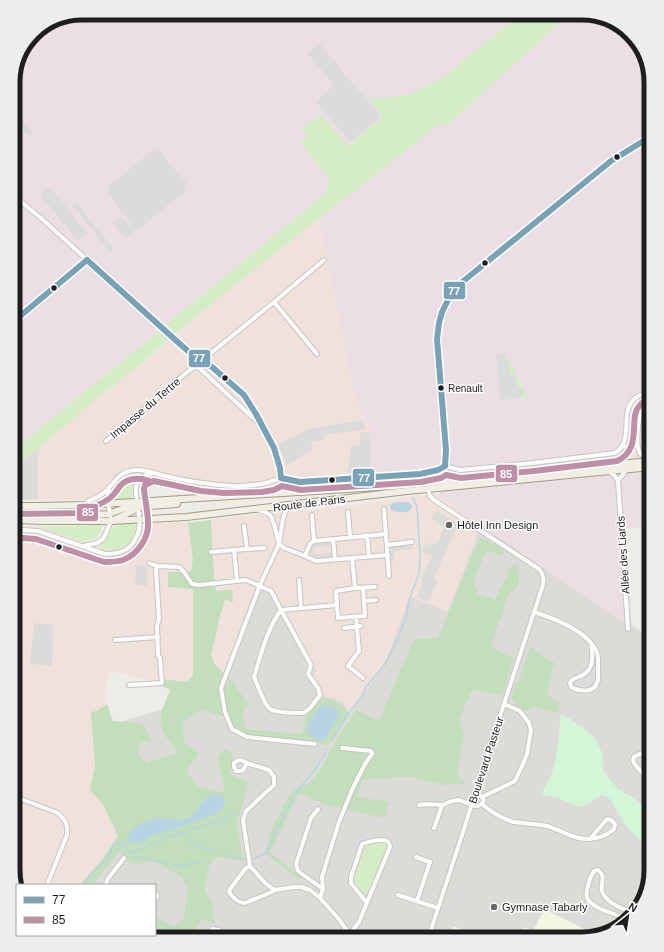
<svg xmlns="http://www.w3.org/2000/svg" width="664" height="952" font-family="Arial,sans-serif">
<rect width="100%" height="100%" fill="#edece7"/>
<!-- residential -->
<path fill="#dcdbd8" d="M38 449V500L13 499V467Z
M481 525 495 535 581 593 651 638V870L642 904 616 930 582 939H78L65 935H155V885H80L102 860 93 730 170 707 217 689 255 588H266L289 619 317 671 324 696 334 698 343 703 410 595 447 612Z"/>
<!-- commercial -->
<path fill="#f0e1db" d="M319 218 356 401 371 427 372 460V480L306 485 225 490 202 487 197 492 155 485 158 471 139 467 128 469 119 474 103 491 91 499 53 500V499H39L38 449 96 399 142 364 200 313Z
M651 391V473L610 477 608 452 624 451 627 401Z
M440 494 449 503 481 525 447 612 410 596 386 662 350 714 343 703 334 698 324 696 313 676 317 670 289 619 266 588H255L217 689 171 685 108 670 102 727 93 730 95 766 103 804 118 836 102 860 80 885H17L13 870V531L17 529 37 527 83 541 104 550 111 551 121 549 127 544 133 537 136 530 146 528 155 523H188L259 514 294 512 356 505 414 496Z"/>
<!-- industrial -->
<path fill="#ebdfe5" d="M82 13H522L441 79 406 95 370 100 383 117 348 146 327 192 13 450V78L20 52 36 30Z
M570 13H586L616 22 642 48 651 82V391L627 401 624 451 608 453 610 477 651 473V527L626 528 632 627 581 593 447 502 440 494 438 467 371 473 370 428 356 401 319 218 421 139 437 125H448Z"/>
<!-- education -->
<path fill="#f4f6e2" d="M544 909 596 935 582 939H518L524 927 533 931Z
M454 926 480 939H447Z"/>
<!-- grass -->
<path fill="#d4edc4" d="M522 13H570L448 125H437L421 139 319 218 200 313 175 334 167 324 327 192 325 188 329 178 300 142 307 136 301 129 321 115 348 146 383 117 370 100 406 95 441 79Z
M159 331 169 339 141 364 96 399 38 449 13 467V450Z
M505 353H506L528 398H522V390L519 389 510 375 509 361H505Z
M135 473H138C137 476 134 479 133 482 132 486 133 489 133 492 132 502 118 500 110 501 109 486 122 476 135 473Z
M150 477 151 481 147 487 146 497C135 491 138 479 150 477Z
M101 507 102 514 48 516H13V508L57 509Z
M119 524H132L136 525C136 544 116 556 99 548L100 544 104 541 108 536 112 528Z
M102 525C101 537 95 540 83 541L37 527Z
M384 842 387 845 386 849 369 890 365 893 361 892 355 884 354 877 364 849 366 845Z"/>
<!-- forest -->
<path fill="#c2deba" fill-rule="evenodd" d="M211 520 214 578 216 591 232 590 233 602 225 599 220 616 211 655 215 665 232 681 248 704 242 713 246 729 298 734 302 733 306 716 310 712 322 697C335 700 340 702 349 714L328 745 248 735 233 727 223 716 201 710 182 723 184 742 199 754 186 771 197 786 215 791 225 792 217 755 227 749 233 756 229 774 249 783 237 822 243 861 216 857 210 863 204 889 212 904 215 924 201 919 191 939H182L179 934 165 939 131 937 130 939H112L115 935H155V916L174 927 184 918 188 888 181 876 154 861 132 865 120 851 92 885H80L102 860 118 836 103 804 90 790 95 766 91 712 97 711 107 704 113 721 142 723 152 741 139 743 138 754 148 763 178 753 162 731 161 713 170 690 162 686 160 679 187 682 193 675V589L168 587V572H191L193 559 188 523ZM206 798 215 815 151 836 157 818 182 820 192 816Z
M480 537 503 549 502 556 486 550 474 581 476 590 488 594 503 583 510 567 518 563 519 584 508 596 491 646 514 659 502 695 472 689 459 720 464 737 457 773 465 783 444 785 411 777 363 779 357 797 389 802 384 818 326 805 299 793 270 852 302 878H297L265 853 272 828 291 792 309 783 320 771 339 735 356 710 379 721 414 639 438 638Z
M530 647 557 665 552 669 547 694 560 704 558 713 533 706 527 711C509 700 510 702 516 682H518Z"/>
<!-- park -->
<path fill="#d3f5d8" d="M563 714 595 737 603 755V770L616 787 625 793 632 797 651 812V835L642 843 627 827 609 798 602 795 584 806H577L558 798 540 795C557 773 559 744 560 716Z"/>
<!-- parking -->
<path fill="#dbdbd9" d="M319 43 381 117 350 142 316 102 319 99V98L334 85 307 53Z
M15 110 33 132 28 136 13 117V112Z
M159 150 187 184 184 186 187 190 126 239 113 223 121 216 129 226 132 224 107 192 110 189 108 186 152 151 154 153Z
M50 187 87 233 78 241 40 195Z
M76 202 114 249 110 252 72 205Z
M505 353 506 361H509L510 375H516L517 386H519L520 389H522V398L501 400 499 394 496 354Z
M362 420 366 429 324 435 323 440 311 442 313 449 287 465 278 444 309 429Z
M360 432 370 433 371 473H348L351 446 360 445Z
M437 510 458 524 434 578 437 581 428 602 417 597 422 585V578L432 556 422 551 425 544 429 546 431 542 436 545 444 528 431 518Z
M331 542V546L316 547 314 549 313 552 315 554H318L332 553 333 557 316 558H314L311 554 310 549 312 544 318 543Z
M412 545V549L394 551V561H391L390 551H392L391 547Z
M136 565 147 566V586L135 585Z
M496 571 508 575 501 586 496 600 477 594 481 582 490 585Z
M34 623 54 625 52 666 30 664Z
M527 645 530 647 518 683 515 681Z
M594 657 596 658 594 683 593 686 590 688H581L578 686 577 683 578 680 580 679 585 677 589 673 592 669Z
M459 886 470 891 458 914 447 908Z"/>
<!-- water -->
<path fill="#b8d4e2" d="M403 502C406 502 410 502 412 506 412 507 412 508 411 509 408 514 395 512 391 510L390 506 393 503Z
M321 705C328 705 334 707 340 712L325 740 321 742 311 737 307 732 308 723Z
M213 794 223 796C226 807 223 809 215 815L151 836C142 844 140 845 128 841L127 837 131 830 144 822 157 818 182 820 192 816 206 798Z"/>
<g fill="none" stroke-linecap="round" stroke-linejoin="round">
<!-- stream -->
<path stroke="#b8d4e2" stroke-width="1.5" d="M331 742 350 711 363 695 366 687 385 664 398 638 406 618 409 600 419 573 420 556 417 507 413 498
M171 829H173L183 836
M187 840 206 849 216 852
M123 846 130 853 177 834 187 832 193 828 206 826 209 823 219 822 237 810
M223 855 245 859
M134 856 166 863
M253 859 262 855 267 852 273 837 298 790C302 784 307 780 311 775 318 767 322 758 327 749
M172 865 182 866 200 861
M83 885 91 873 105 861 110 854 112 846 117 843 121 844 123 846 129 839"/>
<!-- street casing -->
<g stroke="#c5c5c3" stroke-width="6">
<path id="street" d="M642 142 651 170
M13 195 42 219 181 345 188 351 212 367 244 395 256 414 274 448 280 468 281 478
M274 302 317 354
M13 322 87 260
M189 353 195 364 252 417 259 422
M640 413C639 423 634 444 640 453 643 457 647 458 651 460
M106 441 185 374 274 302 324 260
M623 446 632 448 637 443
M445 466 446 450 437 339C438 334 438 328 439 323 442 307 451 294 461 283L611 161 651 136
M608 471 614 475 618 481 628 629
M618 481 626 470
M85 505 88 501C96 499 102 495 108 489 116 481 117 475 129 471 141 468 153 473 165 476 178 479 191 482 204 483 222 486 244 487 262 484 268 483 273 480 279 479 285 477 294 481 300 482L420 474 438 470 445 466 460 470 533 463 615 453C635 440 619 414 634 399 639 395 645 393 651 391
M291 505 285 512 283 519 279 544 260 585 221 688 225 712 232 729 247 737 315 744
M384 509 389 576
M258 510C261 511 267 512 270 515 273 517 277 537 279 543
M348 512 350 537
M312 515 314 541
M13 534 22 530 38 531 105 554C116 554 127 552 133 543 145 526 137 513 136 494 136 490 135 486 137 482 140 476 147 475 153 473
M367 535 369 556
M333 539 335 559
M279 544 284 548 305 556 310 544 314 541 386 534
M387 545 412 542
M83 546 97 543 103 539 106 533 111 521 108 500 109 487
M247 549 265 548
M211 552 234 550
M305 556 316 561 388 555
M149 563 157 566 179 567 184 572 192 584 199 585 246 580 271 591 281 610 311 665 308 674 318 688 320 695 311 707 304 713C296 713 276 713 270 709 263 703 258 685 254 677 261 654 267 629 281 610L337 605 336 591 355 588 352 558
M237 580 234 550 247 549 244 526
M299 580 301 608
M355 588 375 587
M364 601 376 600
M337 605 338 618 365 616 363 588
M534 612C553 618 583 630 594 647 599 653 598 660 598 667 598 672 599 679 597 683 593 694 579 691 571 687L570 683C573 677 578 678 583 675 594 669 593 653 591 643
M356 617 359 651 348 666 363 678
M344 628 361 626
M115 640 158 637
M129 685 162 683 160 658 158 655 157 626 159 619 156 569 157 566
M247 763 241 760 237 761 234 763V767L236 771H242L245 767 247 763 269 770 274 777V785L246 811 243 820 250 866 266 884 275 890 294 887H301L310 890 320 898 338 918 353 939
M651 780 645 777 634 763 633 760 634 757C640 753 645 751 651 755
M13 796 58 813C66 821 68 824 67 835L47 885
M482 797 515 781 523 764 527 754 531 730 529 723 520 711 504 704
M482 804C491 812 501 818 513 822 524 823 536 824 547 826 558 829 568 836 579 838 591 841 606 837 614 829L615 824 611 820 607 819 590 839
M419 805C427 803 434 805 442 805
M318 809 311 818 296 864 298 871 323 889
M434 828 436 823 442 805C447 803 453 800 458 800 467 801 478 813 484 800L482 797 475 793
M416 857 430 862 417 901
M250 866 246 868 230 889 229 892C233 898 238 903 245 903L272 892 275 890
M106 885 107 880 124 858
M155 892 157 896 155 900
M398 895 438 908
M320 898 323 889 322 877 339 822 352 790 365 764 372 754 371 751 342 748
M628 918C618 916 591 908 587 898 585 891 590 877 594 871L598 870C607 877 600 882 602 891 605 902 626 913 636 910
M350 934 359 922 390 847C389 844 390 843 387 841 382 838 367 842 362 844L351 877V883L367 903
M69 936 70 935
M211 939 212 929 219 930 222 939
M332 939 346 929
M428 939 465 826 478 783 541 591C544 583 545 576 539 569L434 500 430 496 428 489"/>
</g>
<!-- primary casing -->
<g stroke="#a39d83" stroke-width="8">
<path id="primary" d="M13 506H37L85 505 395 486 651 461
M51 518 109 514 127 507 135 503
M13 520 47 521H111L186 517 407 491 651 467
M114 520 138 508 149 506 177 504 179 499"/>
</g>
<!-- street -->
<use href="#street" stroke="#fcfcfb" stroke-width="4"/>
<!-- primary -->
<use href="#primary" stroke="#f1eee4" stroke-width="6"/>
<!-- bus-1 casing -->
<g stroke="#fff" stroke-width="9">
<path id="bus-1" d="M87 260 181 345 188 351 212 367 244 395 256 414 274 448 280 468 281 478
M13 322 87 260
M445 466 446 450 437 339 439 323 442 312 450 296 461 283 611 161 642 142
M281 478 300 482 420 474 438 470 445 466"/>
</g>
<!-- bus-2 casing -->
<g stroke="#fff" stroke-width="9">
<path id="bus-2" d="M13 514 87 513C90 511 91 509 94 507 100 504 105 502 110 498 115 494 117 490 120 486 128 477 140 478 150 481
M16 541 23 538 36 539 104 562C111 562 117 562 123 560 137 555 149 538 148 523 148 512 145 500 144 489L145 485 154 481 201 491 224 493 262 492 274 490 282 486 301 490 421 482 441 478 446 475 461 478 534 471 617 461C644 449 627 418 640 405 642 402 647 401 651 399"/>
</g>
<!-- bus-1 -->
<use href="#bus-1" stroke="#7aa2b7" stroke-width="6"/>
<!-- bus-2 -->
<use href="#bus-2" stroke="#bf8fa6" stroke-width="6"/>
</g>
<!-- markers -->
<g fill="#1e1e1e" stroke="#fff" stroke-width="1.5">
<circle cx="617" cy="157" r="3.5"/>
<circle cx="485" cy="263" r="3.5"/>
<circle cx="54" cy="288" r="3.5"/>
<circle cx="225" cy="378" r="3.5"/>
<circle cx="441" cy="388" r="3.5"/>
<circle cx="332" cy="480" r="3.5"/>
<circle cx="59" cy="547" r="3.5"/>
</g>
<g fill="#666664" stroke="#fff" stroke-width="1.5">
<circle cx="449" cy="525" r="4"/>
<circle cx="494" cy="907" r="4"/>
</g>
<g text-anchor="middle" stroke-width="3" stroke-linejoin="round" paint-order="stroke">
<!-- bus labels -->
<g font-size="10" fill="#1e1e1e" stroke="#fff" text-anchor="start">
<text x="448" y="392">Renault</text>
</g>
<!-- street labels -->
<g font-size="11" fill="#1e1e1e" stroke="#fff">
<text transform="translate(145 408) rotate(-40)" y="4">Impasse du Tertre</text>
<text transform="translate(309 503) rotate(-7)" y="4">Route de Paris</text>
<text transform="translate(623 555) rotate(-94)" y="4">Allée des Liards</text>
<text transform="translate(486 760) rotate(-72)" y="4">Boulevard Pasteur</text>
</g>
<!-- poi labels -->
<g font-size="11" fill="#1e1e1e" stroke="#fff" text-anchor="start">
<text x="457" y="529">Hôtel Inn Design</text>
<text x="502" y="911">Gymnase Tabarly</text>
</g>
</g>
<!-- crop -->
<path d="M0 0H664V952H0ZM82 20H582A62 62 0 0 1 644 82V870A62 62 0 0 1 582 932H82A62 62 0 0 1 20 870V82A62 62 0 0 1 82 20Z" fill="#ededed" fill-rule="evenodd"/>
<path fill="none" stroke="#1e1e1e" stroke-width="5" d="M82 20H582A62 62 0 0 1 644 82V870A62 62 0 0 1 582 932H82A62 62 0 0 1 20 870V82A62 62 0 0 1 82 20Z"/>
<g stroke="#fff" stroke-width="1.5">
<rect x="443" y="281" width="23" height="19" rx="4" fill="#7aa2b7"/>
<rect x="188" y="349" width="23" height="19" rx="4" fill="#7aa2b7"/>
<rect x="495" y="464" width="23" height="19" rx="4" fill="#bf8fa6"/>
<rect x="352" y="468" width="23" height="19" rx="4" fill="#7aa2b7"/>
<rect x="76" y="503" width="23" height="19" rx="4" fill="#bf8fa6"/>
</g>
<g font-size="11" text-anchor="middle" font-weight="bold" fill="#fff">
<text x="454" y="295">77</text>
<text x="199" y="362">77</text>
<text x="506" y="478">85</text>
<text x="364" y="482">77</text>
<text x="88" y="516">85</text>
</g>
<!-- legend -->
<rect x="16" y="884" width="140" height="52" fill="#ffffff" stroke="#a5a5a5"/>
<rect x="24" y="897" width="20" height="6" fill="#7aa2b7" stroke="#a5a5a5"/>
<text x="52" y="904" font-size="12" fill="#1e1e1e">77</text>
<rect x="24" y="917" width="20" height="6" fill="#bf8fa6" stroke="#a5a5a5"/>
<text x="52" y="924" font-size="12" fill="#1e1e1e">85</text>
<!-- north arrow -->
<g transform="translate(628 916) rotate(30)" stroke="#ffffff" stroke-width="3" paint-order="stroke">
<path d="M0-3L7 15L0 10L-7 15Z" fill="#1e1e1e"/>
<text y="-6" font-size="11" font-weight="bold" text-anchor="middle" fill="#1e1e1e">N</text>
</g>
</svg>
